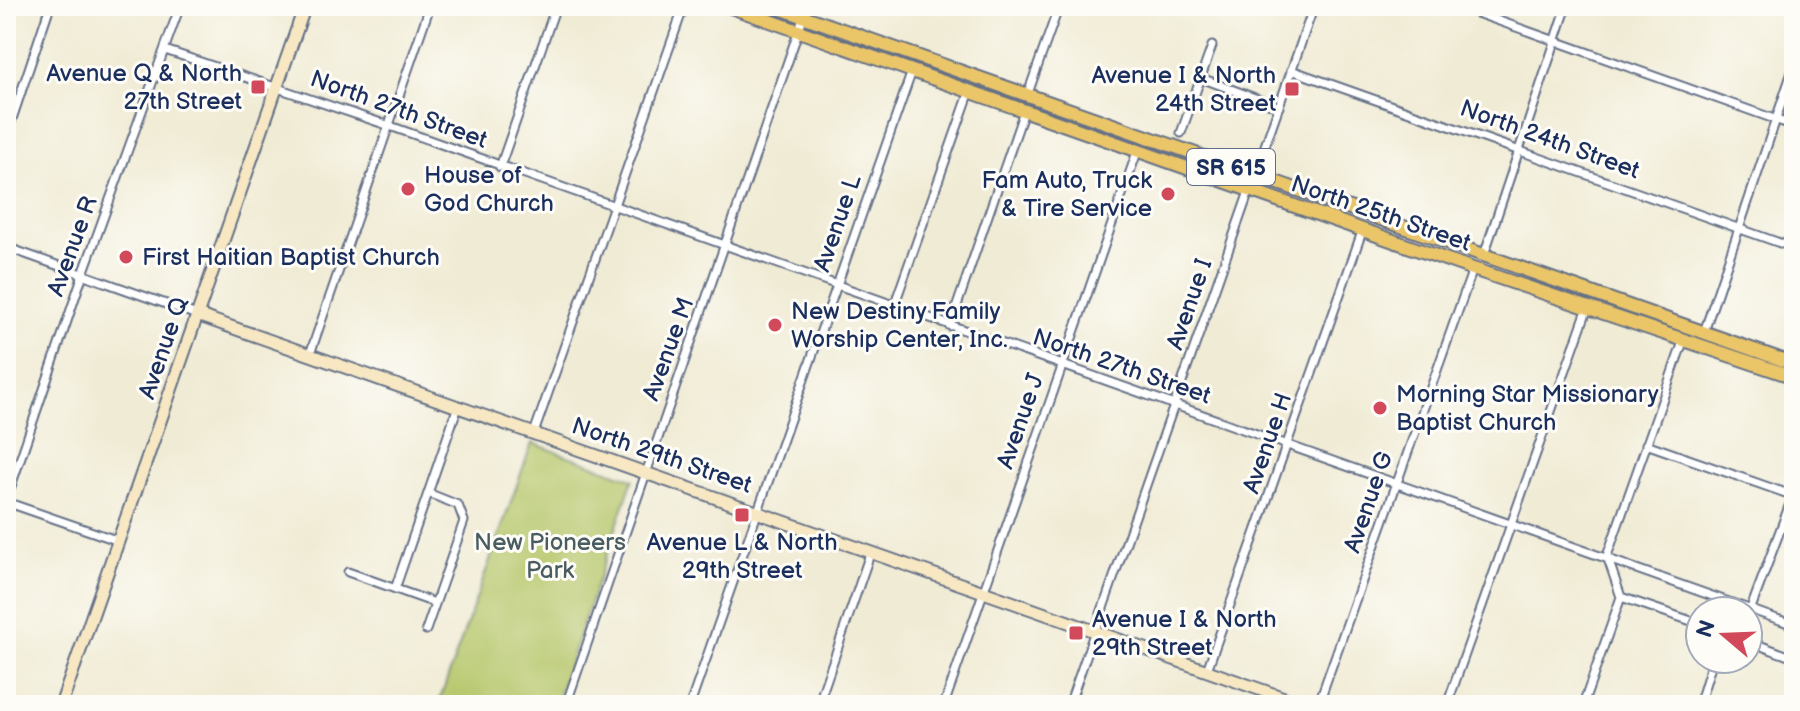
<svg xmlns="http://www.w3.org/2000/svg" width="1800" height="711" font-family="'Balsamiq Sans',sans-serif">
<rect width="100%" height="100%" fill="#fdfcf7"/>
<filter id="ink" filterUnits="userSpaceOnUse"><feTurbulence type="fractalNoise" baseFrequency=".0125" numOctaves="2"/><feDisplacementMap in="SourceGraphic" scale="16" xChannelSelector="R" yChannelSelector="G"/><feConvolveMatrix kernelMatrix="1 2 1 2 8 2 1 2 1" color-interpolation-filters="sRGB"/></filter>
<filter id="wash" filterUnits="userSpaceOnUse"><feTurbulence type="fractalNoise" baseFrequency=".006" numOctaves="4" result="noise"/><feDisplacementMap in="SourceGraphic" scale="32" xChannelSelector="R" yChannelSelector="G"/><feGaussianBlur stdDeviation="1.8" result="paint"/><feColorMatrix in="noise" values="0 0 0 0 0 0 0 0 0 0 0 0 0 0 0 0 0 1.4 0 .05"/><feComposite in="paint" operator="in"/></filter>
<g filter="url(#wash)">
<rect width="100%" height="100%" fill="#f0ebd4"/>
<!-- green -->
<path fill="#b5c669" stroke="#687a64" stroke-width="2" d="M532 443 633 479 555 705H438Z"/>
</g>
<g filter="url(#ink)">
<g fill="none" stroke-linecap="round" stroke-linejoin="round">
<!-- street casing -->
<g stroke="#667187" stroke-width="11">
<path id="street" d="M1457 6 1794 126
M165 50 390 126 1794 625
M1291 70 1794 248
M1201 78 1279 107
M1027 96 1059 6
M1181 133 1212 46
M6 137 50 6
M500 167 556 6
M6 247 197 315
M1484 255 1567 6
M894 306 970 91
M950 326 1024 111
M1704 332 1794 66
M310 354 430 6
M534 433 684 6
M1646 444 1794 496
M6 501 83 274 180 6
M6 502 119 541
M348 572 435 603
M395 589 458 406
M1621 597 1700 624
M1750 611 1794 493
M426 630 464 521 458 505 428 493
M1748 641 1794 658
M1207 670 1363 229
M568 700 583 705
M566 705 807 6
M690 705 912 71
M818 705 871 551
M944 705 1137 152
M1069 705 1314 6
M1318 705 1473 269
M1447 705 1588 307
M1583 705 1621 597 1607 556 1684 339
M1699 705 1713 659"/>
</g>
<!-- secondary casing -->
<g stroke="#667187" stroke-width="15">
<path id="secondary" d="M197 315 1304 705
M61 705 305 6"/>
</g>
<!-- primary casing -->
<g stroke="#667187" stroke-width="16">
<path id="primary" d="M728 6 1473 269 1794 377
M774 6 1794 364"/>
</g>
<!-- street -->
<use href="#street" stroke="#fff" stroke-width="7"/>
<!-- secondary -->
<use href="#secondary" stroke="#f7e8c3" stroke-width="11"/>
<!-- primary -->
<use href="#primary" stroke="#ebc669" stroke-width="12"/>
</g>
</g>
<!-- markers -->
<g fill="#d1495b" stroke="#fdfcf7" stroke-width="3">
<rect x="250" y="79" width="16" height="16" rx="4"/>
<rect x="1284" y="81" width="16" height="16" rx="4"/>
<circle cx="408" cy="189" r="8"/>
<circle cx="1168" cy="194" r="8"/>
<circle cx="126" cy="257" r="8"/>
<circle cx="775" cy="325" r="8"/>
<circle cx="1380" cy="408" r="8"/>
<rect x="734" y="507" width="16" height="16" rx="4"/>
<rect x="1068" y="625" width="16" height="16" rx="4"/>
</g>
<g text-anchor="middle" stroke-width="6" stroke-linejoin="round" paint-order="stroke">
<!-- shield labels -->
<rect fill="#fdfcf7" stroke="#5f6c8c" stroke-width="2" x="1187" y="149" width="88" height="36" rx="6"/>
<g font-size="22" font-weight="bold" fill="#1b2f5e">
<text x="1231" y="175">SR 615</text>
</g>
<!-- poi labels -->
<g font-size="24" fill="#1b2f5e" stroke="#fdfcf7" text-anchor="start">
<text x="242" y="81" text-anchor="end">Avenue Q &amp; North<tspan x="242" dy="28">27th Street</tspan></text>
<text x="1276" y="83" text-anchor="end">Avenue I &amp; North<tspan x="1276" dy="28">24th Street</tspan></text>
<text x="424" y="183">House of<tspan x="424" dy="28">God Church</tspan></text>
<text x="1152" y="188" text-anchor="end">Fam Auto, Truck<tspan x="1152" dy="28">&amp; Tire Service</tspan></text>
<text x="142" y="265">First Haitian Baptist Church</text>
<text x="791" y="319">New Destiny Family<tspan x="791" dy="28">Worship Center, Inc.</tspan></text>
<text x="1396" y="402">Morning Star Missionary<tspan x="1396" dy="28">Baptist Church</tspan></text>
<text x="742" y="550" text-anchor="middle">Avenue L &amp; North<tspan x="742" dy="28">29th Street</tspan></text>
<text x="1092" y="627">Avenue I &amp; North<tspan x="1092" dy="28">29th Street</tspan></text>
</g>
<!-- street labels -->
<g font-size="24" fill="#1b2f5e" stroke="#fdfcf7">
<text transform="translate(399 109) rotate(20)" y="8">North 27th Street</text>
<text transform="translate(1550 139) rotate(20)" y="8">North 24th Street</text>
<text transform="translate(1381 213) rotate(19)" y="8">North 25th Street</text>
<text transform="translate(837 223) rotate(-71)" y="8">Avenue L</text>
<text transform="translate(72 246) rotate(-70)" y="8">Avenue R</text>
<text transform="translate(1189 304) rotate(-71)" y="8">Avenue I</text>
<text transform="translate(163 348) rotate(-71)" y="8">Avenue Q</text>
<text transform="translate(668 349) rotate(-70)" y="8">Avenue M</text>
<text transform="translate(1122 366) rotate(19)" y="8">North 27th Street</text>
<text transform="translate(1020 421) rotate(-71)" y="8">Avenue J</text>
<text transform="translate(1267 443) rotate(-71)" y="8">Avenue H</text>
<text transform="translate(662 455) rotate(19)" y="8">North 29th Street</text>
<text transform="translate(1368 502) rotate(-71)" y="8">Avenue G</text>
</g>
<!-- park labels -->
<g font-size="24" fill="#495c61" stroke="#fdfcf7">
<text x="550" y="550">New Pioneers<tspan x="550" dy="28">Park</tspan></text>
</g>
</g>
<!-- margin -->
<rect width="1800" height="711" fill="none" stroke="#fdfcf7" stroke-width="32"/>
<!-- north arrow -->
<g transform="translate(1724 635) rotate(289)"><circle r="38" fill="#fdfcf7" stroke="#a3aaba" stroke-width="2"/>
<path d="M0-6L14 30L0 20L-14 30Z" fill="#d1495b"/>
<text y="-12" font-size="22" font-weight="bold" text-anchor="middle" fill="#1b2f5e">N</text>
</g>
</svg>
